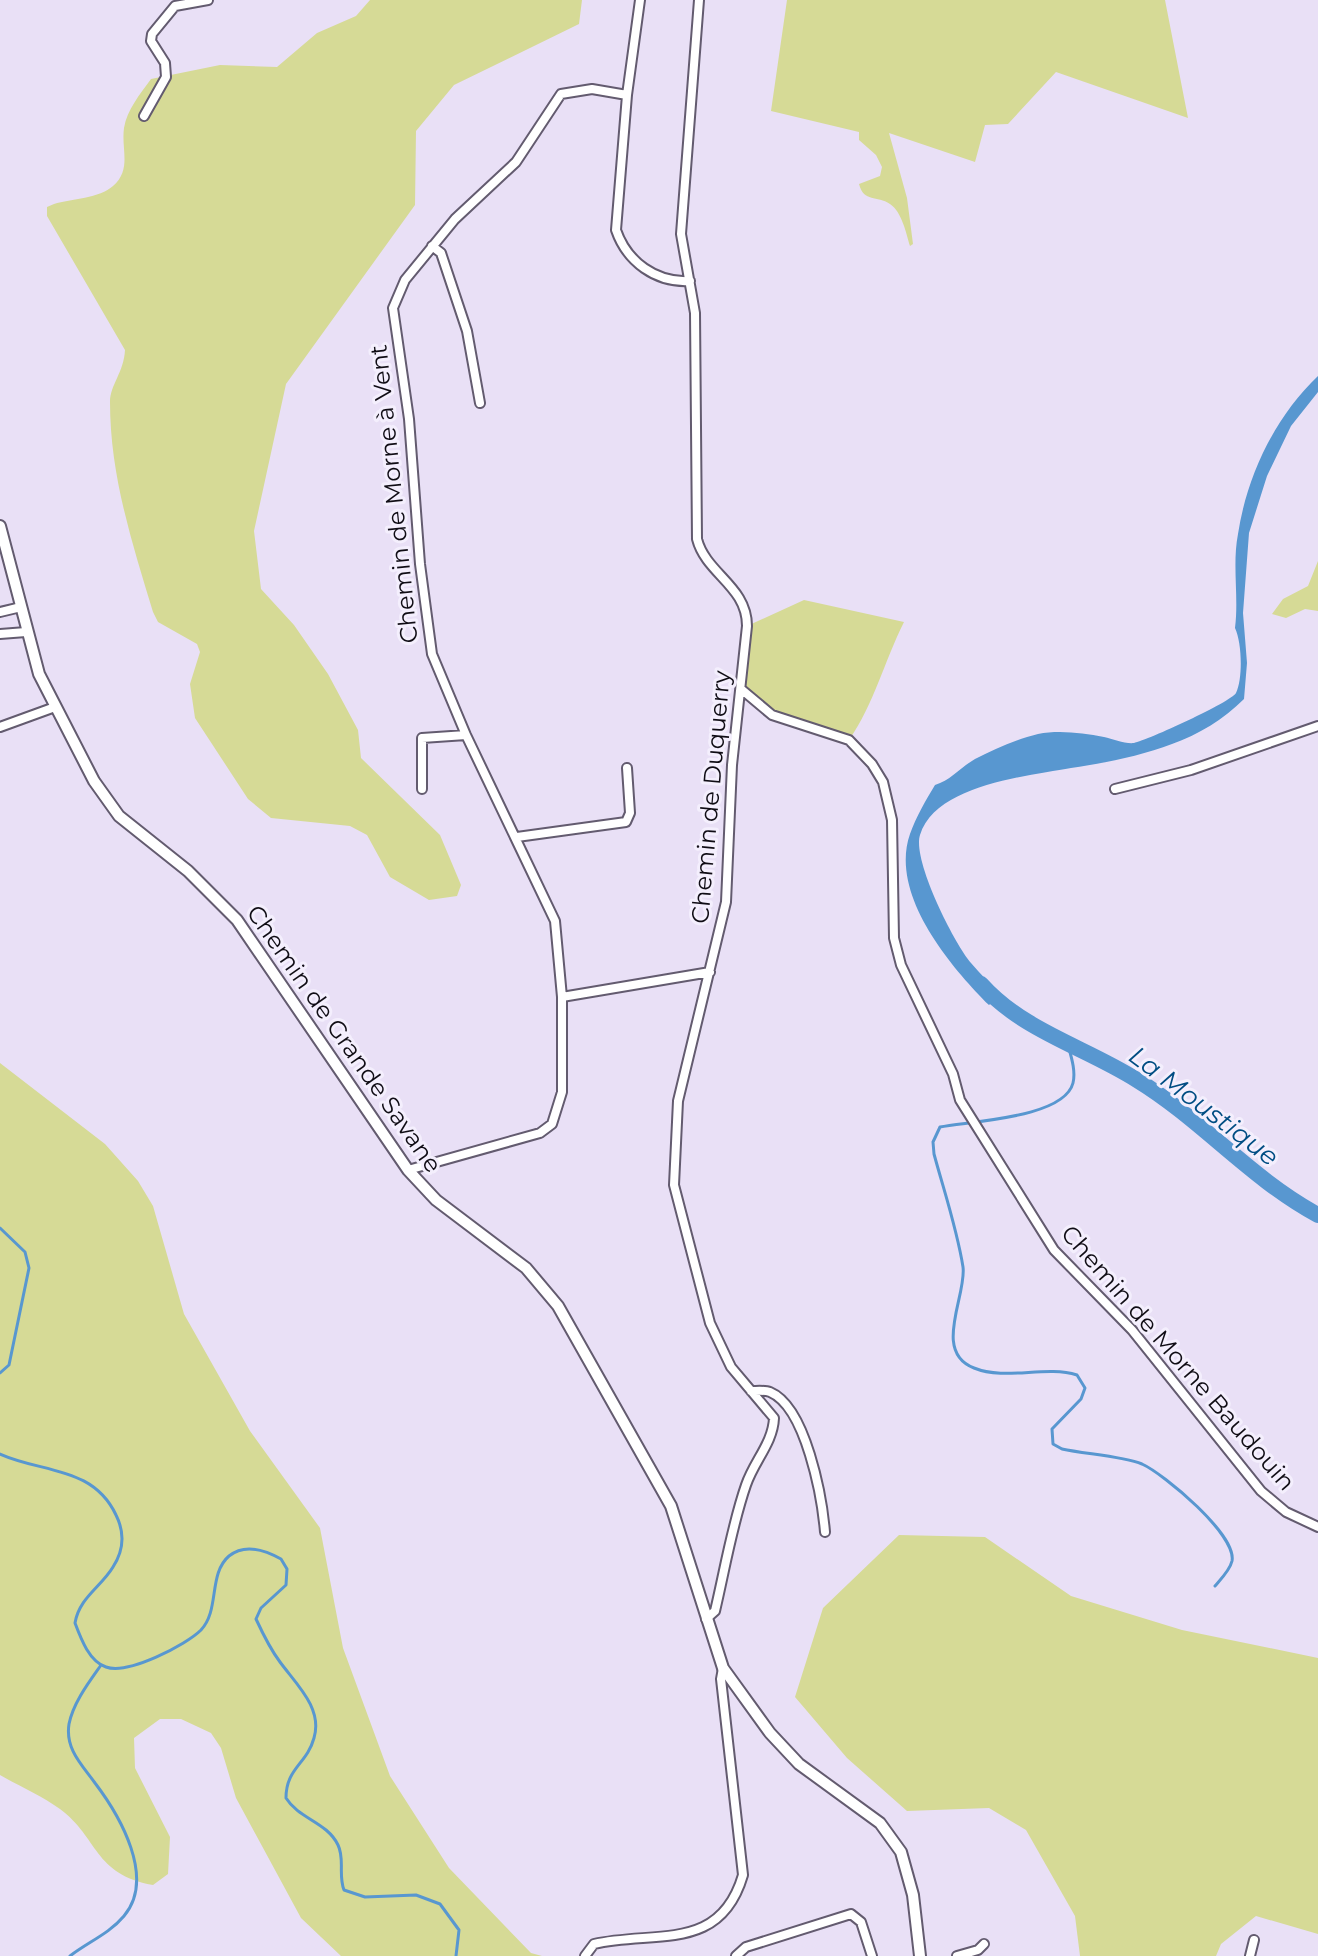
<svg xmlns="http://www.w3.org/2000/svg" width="1318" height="1956" font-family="Montserrat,sans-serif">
<rect width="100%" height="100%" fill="#e9e0f6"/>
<!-- green -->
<path fill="#d6da96" d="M370 0H582L579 24 454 85 416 131 415 205 286 384 254 531 261 589 294 625 328 674 358 730 361 758 440 835 461 885 457 896 429 900 390 877 367 835 350 826 271 818 248 799 195 718 190 684 200 652 197 644 158 622 153 612C132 543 110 475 110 402 110 385 124 372 125 350L47 216V207L54 204C71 199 100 198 113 186 132 169 121 150 124 128 127 110 140 94 151 79L220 65 277 67 317 33 356 16Z
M787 0H1165L1188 118 1056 72 1008 124 985 125 975 162 889 133 907 198 913 244 910 246C906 233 902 212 890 204 877 195 864 203 859 184L880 176 882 167 876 155 859 140V132L771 111Z
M1318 561V611L1305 609 1286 618 1272 614 1283 599 1308 586Z
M804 600 904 622C884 662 874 704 849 740L772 715 741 689 747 626Z
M0 1063 105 1144 138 1181 153 1206 184 1314 250 1431 320 1528 343 1648 390 1776 449 1868 531 1953 542 1956H341L301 1918 236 1798 221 1748 211 1733 181 1719H160L134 1738 135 1768 170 1837 168 1874 153 1885C93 1874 99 1838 60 1809 42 1796 19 1786 0 1775Z
M899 1535 985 1537 1071 1596 1182 1630 1318 1658V1934L1256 1916 1221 1944 1216 1956H1080L1075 1916 1026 1830 989 1808 907 1811 847 1758 795 1697 823 1608Z"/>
<!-- water -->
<path fill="#5897d0" d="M1318 376V392L1291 426 1267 476 1249 533 1243 613 1247 663 1244 699C1224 719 1198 735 1172 744 1141 756 1104 763 1071 768 1029 776 936 784 920 835 912 860 954 943 971 963 980 974 991 984 1000 995L989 1005C950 966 889 894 910 834 916 817 926 800 935 785 951 780 961 767 975 759 994 749 1017 739 1038 734 1059 730 1083 733 1104 737 1113 739 1125 744 1134 743 1148 740 1231 702 1236 693 1243 678 1242 643 1235 628 1239 597 1232 565 1238 534 1247 475 1275 417 1318 376Z"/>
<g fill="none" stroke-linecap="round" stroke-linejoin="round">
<!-- stream -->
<path stroke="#5897d0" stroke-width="3" d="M1068 1045C1071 1056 1076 1071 1073 1083 1064 1118 971 1121 940 1127L933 1142 934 1154C944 1191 957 1229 963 1267 967 1295 932 1352 974 1368 1006 1381 1045 1365 1077 1375L1085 1388 1081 1399 1052 1429 1053 1444 1062 1449C1085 1454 1122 1456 1142 1464 1164 1474 1237 1535 1232 1561 1230 1570 1221 1579 1215 1586
M0 1228 25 1252 29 1268 9 1365 0 1373
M0 1454C42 1473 93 1466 116 1515 125 1533 124 1550 113 1567 101 1587 79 1598 75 1623 81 1639 89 1661 106 1667 128 1675 186 1645 201 1630 220 1610 208 1574 229 1556 245 1543 265 1550 281 1559L287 1569 286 1585 261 1608 256 1619C262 1632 271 1650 280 1662 296 1684 323 1708 314 1738 307 1764 286 1768 286 1798 299 1819 327 1822 338 1845 345 1859 338 1875 344 1890L365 1897 416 1895 440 1904 459 1930 456 1956
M70 1956C88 1942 109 1934 124 1916 156 1878 120 1816 95 1783 82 1765 65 1749 69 1724 73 1703 89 1682 101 1665"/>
<!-- river -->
<path stroke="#5897d0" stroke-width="16" d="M981 984C1023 1031 1085 1047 1137 1080 1201 1119 1251 1179 1318 1215"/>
<!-- minor casing -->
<g stroke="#635b6f" stroke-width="12">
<path id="minor" d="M640 0 627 95 616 230C627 262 656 283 690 281
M699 0 681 234 695 313 697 539C706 574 747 586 747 626L732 765 726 902 678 1101 674 1185 710 1323 731 1367 774 1418C773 1443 754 1461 746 1485 732 1525 725 1569 715 1611L706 1619
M144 116 166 77 165 63 151 41 152 34 175 6 208 0
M432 246 441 253 467 331 480 403
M0 612 21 607
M0 634 26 632
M741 689 772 715 849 740 872 764 883 782 892 820 894 938 901 965 953 1074 960 1100 1054 1250 1132 1330 1261 1491 1286 1512 1318 1527
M0 727 55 707
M422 789V738L466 735
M1115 789 1191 770 1318 726
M517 837 626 822 630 813 627 768
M562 997 710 972
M408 1170 540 1133 552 1124 562 1092V997L555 921 466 735 432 654 420 564 409 419 393 308 405 280 455 219 516 162 561 94 592 89 627 95
M751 1391C757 1391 765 1390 770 1392 806 1407 822 1497 825 1532
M585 1956 594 1944C656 1930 720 1953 743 1875L721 1679 723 1668
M736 1956 746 1947 851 1914 861 1922 872 1956
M957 1956 978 1950 984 1944
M1250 1956 1254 1940"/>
</g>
<!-- tertiary casing -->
<g stroke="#635b6f" stroke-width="14">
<path id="tertiary" d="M0 526 39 674 94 781 119 816 188 871 237 920 408 1170 436 1200 526 1268 558 1306 671 1506 723 1668 770 1733 799 1764 880 1823 901 1852 913 1895 920 1956"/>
</g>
<!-- minor -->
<use href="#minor" stroke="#fff" stroke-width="8"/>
<!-- tertiary -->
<use href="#tertiary" stroke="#fff" stroke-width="10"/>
</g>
<g text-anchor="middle" stroke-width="6" stroke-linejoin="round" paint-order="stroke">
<!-- street labels -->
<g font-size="24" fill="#100d15" stroke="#f4effd">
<text transform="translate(394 494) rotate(-96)" y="8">Chemin de Morne à Vent</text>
<text transform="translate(711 797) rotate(-85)" y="8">Chemin de Duquerry</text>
<text transform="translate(344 1039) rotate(55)" y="8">Chemin de Grande Savane</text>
<text transform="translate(1178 1358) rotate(49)" y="8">Chemin de Morne Baudouin</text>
</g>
<!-- water labels -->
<g font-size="26" font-style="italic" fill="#004d83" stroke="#f4effd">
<text transform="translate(1204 1106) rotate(37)" y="9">La Moustique</text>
</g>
</g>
</svg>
